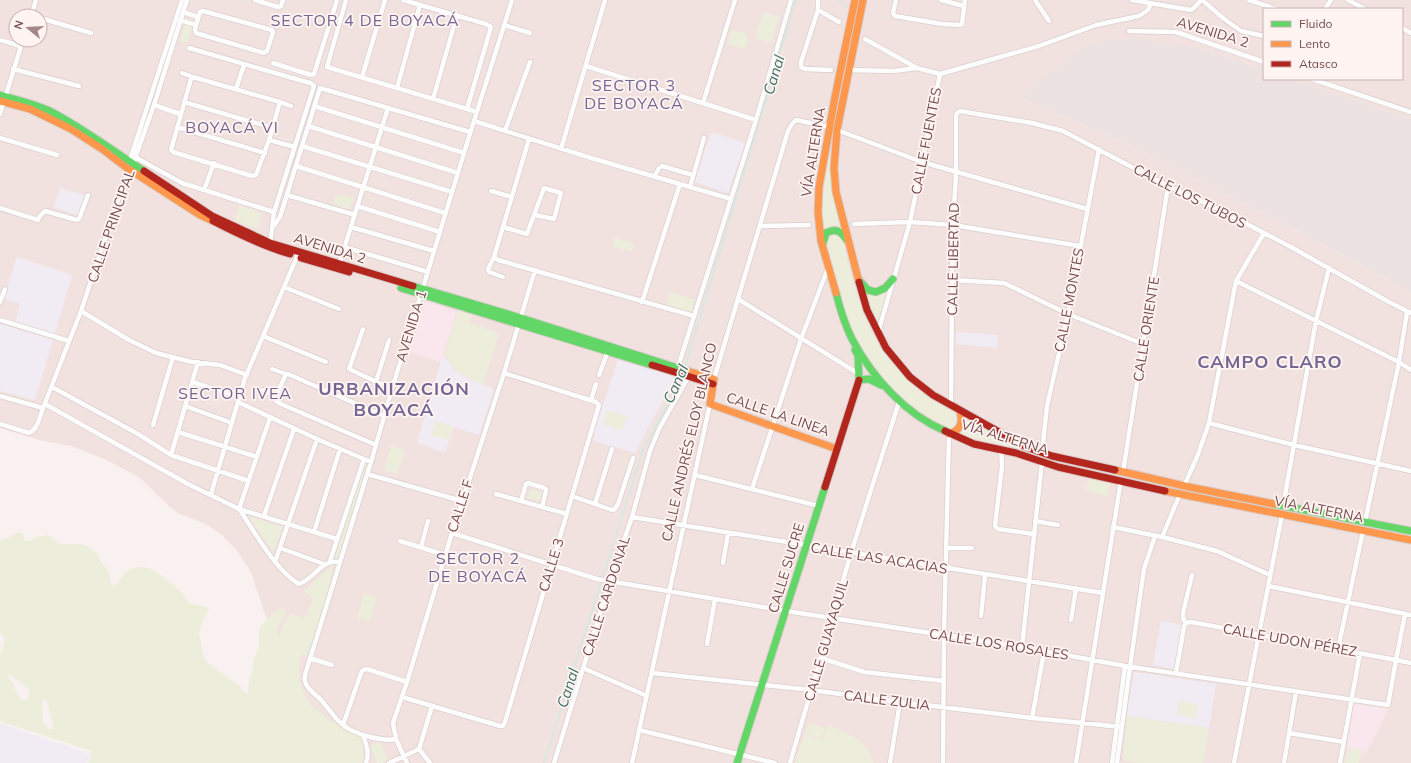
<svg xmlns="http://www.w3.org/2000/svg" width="1411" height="763" font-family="Mulish,sans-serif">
<rect width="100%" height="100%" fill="#f8f1ef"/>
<!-- residential -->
<path fill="#f2e2df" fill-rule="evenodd" d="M0 0H1411V119L1292 79H1402V9H1264V69L1201 48 1019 97 1119 140 1280 221 1393 282 1411 294V763H360L363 759 366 749 361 735 340 728 304 706 292 682 301 655 275 634 268 623 251 572 238 552 222 535 204 523 180 514 171 508 140 478 107 460 71 446 39 440 0 428ZM16 16H40V40H16Z"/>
<!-- industrial -->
<path fill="#ece2e1" d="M1107 39 1142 40 1201 48 1264 69V79H1292L1411 119V294L1393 282 1280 221 1119 140 1019 97 1082 49Z"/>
<!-- education -->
<path fill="#f1ecf4" d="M711 132 745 143 728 193 695 182Z
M60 188 86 196 80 216 53 207Z
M17 257 72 275 55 334 16 321 20 304 4 299Z
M0 324 53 340 35 400 0 391Z
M957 332 998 335 997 348 956 344Z
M443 354 450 364 456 371 464 376 494 389 479 435 454 427 445 453 417 443Z
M618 360 675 377 635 453 593 441 595 435 594 433Z
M1161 621 1182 625 1174 669 1153 665Z
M1134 672 1216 684 1209 728 1127 716Z
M0 723 90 754 87 763H0Z"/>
<!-- medical -->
<path fill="#f9e7ed" d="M426 301 457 312 441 362 409 352Z
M1354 704 1388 709 1375 737 1366 752 1347 747Z"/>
<!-- green -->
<path fill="#ecedda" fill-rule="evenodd" d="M764 12 779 17 771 43 755 37Z
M185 24 192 26 187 43 180 41Z
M731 30 746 33 748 40 746 49 727 44Z
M831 138 829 157 831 188 842 228 833 225 825 228 822 231 820 195Z
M337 194 353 198 349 209 333 204Z
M239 205 262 213 257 228 235 220Z
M833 232 842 238C849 266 855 295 867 322 879 352 905 381 930 399 939 404 948 409 957 414L958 425 955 427 950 429C939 422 928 417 918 410 883 387 856 347 843 308 836 285 832 262 826 239Z
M615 238 634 243 632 252 613 246Z
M887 289 877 329 864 291Z
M670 292 695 300 691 313 666 305Z
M458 311 472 315 470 322 458 319 496 332 498 338 483 384C465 376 454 373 445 354Z
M607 410 627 416 622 431 603 424Z
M966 416 1020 445 1019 448C998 443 978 441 958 434 964 428 967 424 966 416Z
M435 421 453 426 449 440 431 435Z
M391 446 405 450 397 474 384 470Z
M365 463 368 464 338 558 335 557Z
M1089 478 1110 484 1107 496 1086 490Z
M530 489 542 493 540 501 528 498Z
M248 516 282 527 274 553Z
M19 532 23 533 25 541H30L37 537 45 535 50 536 60 544H80L87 546 97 553 100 561 107 569 109 573 111 584 114 586C121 582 123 571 131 569 133 568 140 567 143 567 154 568 171 583 179 590 183 594 186 599 189 602 195 607 204 604 209 609L203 620 199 633 204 658 208 664 240 686 245 693 248 694 249 681 252 673 254 660 259 646V633L260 628 266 620 275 611 282 608 285 610 286 613 278 627 277 635 279 637V635L290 613 304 619 313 599 304 591 333 565C329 596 317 626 307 656L300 653 299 680 307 700 312 706 319 711 328 720 340 724 360 736 366 752 360 763H88L92 751 0 721V654C3 647 8 640 0 633V540C7 539 12 535 19 532ZM8 675 12 676 29 689V694L27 699 23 700C15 695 16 685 9 679ZM44 699 47 701 54 728 50 730 43 722 42 702Z
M364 593 377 597 370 621 357 617Z
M1179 701 1198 704 1196 718 1176 714Z
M1127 716 1209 728 1203 763H1139L1123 760Z
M809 723 825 728 822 738 805 733Z
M828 726C853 734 863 738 874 763H795L804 734 823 740Z
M380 741 388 760 382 763H377L370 746Z
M1348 748 1362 750 1359 763H1345Z"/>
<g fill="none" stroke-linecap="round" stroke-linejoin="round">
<!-- stream -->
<path stroke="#d0e9e2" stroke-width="1.5" d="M839 0 847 7
M685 367 796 0
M544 763 643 450 682 377"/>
<!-- street casing -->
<g stroke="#d9cecd" stroke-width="6">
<path id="street" d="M255 0 278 7 281 6 283 0
M346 0 327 67 477 112
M403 0 486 24 491 27 467 109
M818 0V10L801 62V67L805 69 831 70
M896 0 893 13 895 16 942 24 959 25 962 24 965 0
M941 0 964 6
M1035 0 1049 21
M1132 0 1191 10 1195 7 1201 0
M1202 0 1223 18 1241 31 1264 36
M1249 0 1276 9
M1348 0 1365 9
M1325 9 1331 0
M818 10 839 22
M203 11 272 30 273 32 267 51 264 53 196 33 195 29 200 12Z
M183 12 198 17
M31 16 36 0
M40 18 91 33
M180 20 196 25
M504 25 530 33
M1402 28 1411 33
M1129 31 1176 32 1264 62
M865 39 917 68 940 74
M0 40 20 46
M189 48 306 82 311 83 314 86 274 212 270 245
M273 63 311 75 314 74 337 0
M586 66 756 120
M13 69 79 86
M849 70 893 71 917 68
M182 73 193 77
M193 77 280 102 269 140 256 175 252 176 173 152 171 150 191 79Z
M362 77 385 0
M1312 79 1411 112
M397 88 420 5
M236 89 244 65
M433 99 457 15
M184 102 273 128
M280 102 291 106
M703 103 735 0
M154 105 180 114
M314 106 464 153
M0 114 23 40
M474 121 591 158 731 199
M308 126 458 173
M177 127 265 153
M837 130 922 162 1087 209
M505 131 530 62
M0 138 57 155
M269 140 295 147
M302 146 452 192
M561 149 605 0
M133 156 182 183 274 212
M129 163 182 0
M296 166 445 213
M654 177 659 168 662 166 693 175
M690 187 704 138
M204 190 214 163
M491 191 512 197
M287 195 355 215
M357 206 440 232
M0 208 38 220 39 217 45 211 77 220 79 219 88 195
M854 224 910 222 953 225 1080 246
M760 226 809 225
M273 227 280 217 320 88 470 132
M351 227 434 251
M503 227 527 234 544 188 561 193 554 219 535 215
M344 247 428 272
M494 257 498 260 694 316
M339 265 388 108
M503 277 489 272 488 269 494 257 529 139
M952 280 1004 283 1068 314 1138 342H1143
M1236 281 1399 362 1411 370
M284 287 339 309
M738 299 859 374
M0 302 5 289
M642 302 680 184
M81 311 129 340 156 353 192 362 220 365 247 375
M0 320 69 341
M363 329 349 369 392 389
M878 333 910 222 940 74 1039 46 1096 25 1139 16 1148 10 1151 3
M263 336 326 362
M678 367 756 120 791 0
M272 369 286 374
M599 375 608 351
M714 379 788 131 792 124 796 120 829 127
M192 382 240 397
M376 382 389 340
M52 387 138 434 171 455 249 481
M262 390 276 396
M0 396 43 408 81 311 126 176 133 164 154 105 187 0
M591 400 596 384
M238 402 317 439 371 462
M45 404 188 484 239 509 337 539
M951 405 952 280 953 225 956 173V117L957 113 960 111 1032 123 1063 131 1168 186 1216 208 1291 247 1389 302 1411 313
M185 406 232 423
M270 418 239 509C255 532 275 570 299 584 316 578 320 559 340 562
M1209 423 1294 445 1411 471
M0 424 29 433C38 429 40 416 43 408
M153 425 173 357
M178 432 257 457
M376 445 281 404 276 401V396L286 374H288L384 416
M1001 449 1002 466 995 526 998 529 1034 534
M1042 452 1047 406 1068 314 1099 149
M171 455 198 362
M1123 472 1168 186
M367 474 462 501
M695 475 819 506
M1184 486 1197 457 1209 423 1236 281 1264 233
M752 489 801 339 828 268
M211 494 245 378 299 252
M496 494 567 514
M572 496 612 510 615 509 618 504 633 458
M521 501 526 484 528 483 544 488 546 489V491L542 507
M595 504 612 449
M1283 506 1316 321 1329 268
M264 516 294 429
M632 517 1103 593
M1035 521 1058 525
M1365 522 1399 362 1407 312
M1113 527 1162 537 1217 551 1270 575
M314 532 340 449
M452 533 597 579 786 611 1022 647 1125 666 1388 705 1396 660 1411 663
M1162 537 1180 494
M400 541 445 555
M421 547 428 521
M280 548 324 564
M946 548H972
M330 561 364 459
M275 562 317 439
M723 563 728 533
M1268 586 1411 615
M981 616 985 575
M1071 620 1076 588
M1186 623 1183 618V613L1192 575
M707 644 715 599
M1022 647 1042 462
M1338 649 1363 531
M310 658 332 665
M821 658 864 672 944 681
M583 668 647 696
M652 673 811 690 900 702 1032 718 1122 727
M1176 673 1184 627 1186 623 1191 622 1396 660 1405 614
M402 697 500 726H503L505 722 599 405 596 402 504 373
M1032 718 1044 652
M343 725 361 673 363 670 367 669 407 682
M639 730 775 763
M1289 733 1344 742
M363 735C366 744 370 753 366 763
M396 739C382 742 354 734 343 725 335 719 329 709 322 701 314 692 303 688 305 675L371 462 392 389 464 153 512 0
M419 749 430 763
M389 763 419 749 432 706
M407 763 396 739 393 723 407 682 452 533 504 373 535 270
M554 763 610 581 632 517 650 451 660 427 689 376
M632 763 710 404
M790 763 851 553 899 402
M890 763 900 702
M943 763 944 635 949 434
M1076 763 1121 480
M1112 763 1125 666
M1117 763 1130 667 1144 569 1155 536
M1234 763 1282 515
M1284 763 1296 692
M1340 763 1360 653"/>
</g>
<!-- fast casing -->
<g stroke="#d8ccca" stroke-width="9">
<path id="fast" d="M0 95C17 100 34 104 50 111 83 128 113 151 144 171
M823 243 826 233C836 228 841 231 847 240
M859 280 868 290 876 292 885 288 893 279
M413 286 521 318 681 369
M401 288 652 365
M836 293C840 309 845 325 852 339 872 377 905 414 945 431
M855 350 858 355 859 380 869 379 881 385
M1274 504 1411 531
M737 763 825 487"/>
</g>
<!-- slow casing -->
<g stroke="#d8ccca" stroke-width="9">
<path id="slow" d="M0 101 30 109 71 129 102 149 127 168 200 215 213 221
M859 282 836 192 834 168 837 130 863 0
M836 293 821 241 818 212 819 187 835 97 855 0
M681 369 714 379 710 404 837 449
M949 434C961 430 963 423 960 411
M1115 470 1189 487 1274 504
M1165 491 1411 540"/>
</g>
<!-- jam casing -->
<g stroke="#d8ccca" stroke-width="9">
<path id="jam" d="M144 171 212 216 270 243 413 286
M213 221C238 234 263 246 290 254
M301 258 349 272
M859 282 867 310 886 348 910 377 933 395 1026 447 1052 456 1115 470
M652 365 713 384
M945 431 974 444 1016 453 1058 467 1165 491
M825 487 859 380"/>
</g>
<!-- street -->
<use href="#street" stroke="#fefdfd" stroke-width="4.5"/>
<!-- fast -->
<use href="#fast" stroke="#63d668" stroke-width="7"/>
<!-- slow -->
<use href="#slow" stroke="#ff974d" stroke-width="7"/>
<!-- jam -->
<use href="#jam" stroke="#b3261e" stroke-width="7"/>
</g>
<g text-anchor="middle" stroke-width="3.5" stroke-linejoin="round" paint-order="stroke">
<!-- street labels -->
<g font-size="14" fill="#774d4e" stroke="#fff4f1">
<text transform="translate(1213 32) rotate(17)" y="5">AVENIDA 2</text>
<text transform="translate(926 141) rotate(-79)" y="5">CALLE FUENTES</text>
<text transform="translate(813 152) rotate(-81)" y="5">VÍA ALTERNA</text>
<text transform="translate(1190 196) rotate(27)" y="5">CALLE LOS TUBOS</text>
<text transform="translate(111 226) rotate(-71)" y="5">CALLE PRINCIPAL</text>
<text transform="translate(330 248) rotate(17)" y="5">AVENIDA 2</text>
<text transform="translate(953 259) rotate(-89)" y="5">CALLE LIBERTAD</text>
<text transform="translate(1069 300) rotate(-79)" y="5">CALLE MONTES</text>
<text transform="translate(411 326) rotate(-73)" y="5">AVENIDA 1</text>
<text transform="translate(1146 329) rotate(-81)" y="5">CALLE ORIENTE</text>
<text transform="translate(778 414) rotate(19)" y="5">CALLE LA LINEA</text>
<text transform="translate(1005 437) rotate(17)" y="5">VÍA ALTERNA</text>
<text transform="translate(689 442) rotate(-77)" y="5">CALLE ANDRÉS ELOY BLANCO</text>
<text transform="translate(460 506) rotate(-72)" y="5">CALLE F</text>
<text transform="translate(1319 509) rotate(11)" y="5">VÍA ALTERNA</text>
<text transform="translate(879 558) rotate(9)" y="5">CALLE LAS ACACIAS</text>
<text transform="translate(551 565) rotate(-73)" y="5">CALLE 3</text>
<text transform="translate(786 568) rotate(-73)" y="5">CALLE SUCRE</text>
<text transform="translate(606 596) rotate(-72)" y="5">CALLE CARDONAL</text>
<text transform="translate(826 640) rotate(-74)" y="5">CALLE GUAYAQUIL</text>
<text transform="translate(1290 640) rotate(10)" y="5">CALLE UDON PÉREZ</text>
<text transform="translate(999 644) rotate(9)" y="5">CALLE LOS ROSALES</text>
<text transform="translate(887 700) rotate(7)" y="5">CALLE ZULIA</text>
</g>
<!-- water labels -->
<g font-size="15" font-style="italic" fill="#3e7469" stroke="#fff4f1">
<text transform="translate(774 75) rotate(-73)" y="5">Canal</text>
<text transform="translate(676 384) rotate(-66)" y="5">Canal</text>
<text transform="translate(568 688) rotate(-72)" y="5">Canal</text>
</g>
<!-- quarter labels -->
<g font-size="16" letter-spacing="1" fill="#736693" stroke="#fff4f1">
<text x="365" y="26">SECTOR 4 DE BOYACÁ</text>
<text x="634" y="91">SECTOR 3<tspan x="634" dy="18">DE BOYACÁ</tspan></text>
<text x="232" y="133">BOYACÁ VI</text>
<text x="235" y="399">SECTOR IVEA</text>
<text x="478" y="564">SECTOR 2<tspan x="478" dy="18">DE BOYACÁ</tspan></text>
</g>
<!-- district labels -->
<g font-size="18" font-weight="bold" letter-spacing="1" fill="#736693" stroke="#fff4f1">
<text x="1270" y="368">CAMPO CLARO</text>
<text x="394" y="395">URBANIZACIÓN<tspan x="394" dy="21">BOYACÁ</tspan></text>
</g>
</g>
<!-- legend -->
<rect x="1263" y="8" width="140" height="72" fill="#fff4f1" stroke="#c9b1b0"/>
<rect x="1271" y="21" width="20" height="6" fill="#63d668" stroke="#c9b1b0"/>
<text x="1299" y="28" font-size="12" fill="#774d4e">Fluido</text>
<rect x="1271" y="41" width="20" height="6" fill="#ff974d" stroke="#c9b1b0"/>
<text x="1299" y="48" font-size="12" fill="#774d4e">Lento</text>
<rect x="1271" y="61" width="20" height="6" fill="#b3261e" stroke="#c9b1b0"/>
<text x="1299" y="68" font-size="12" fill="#774d4e">Atasco</text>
<!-- north arrow -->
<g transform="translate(28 28) rotate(288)"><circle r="19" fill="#fff4f1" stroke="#c9b1b0"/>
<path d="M0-3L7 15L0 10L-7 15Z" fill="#a48686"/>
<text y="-6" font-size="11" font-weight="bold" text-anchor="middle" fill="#774d4e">N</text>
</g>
</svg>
